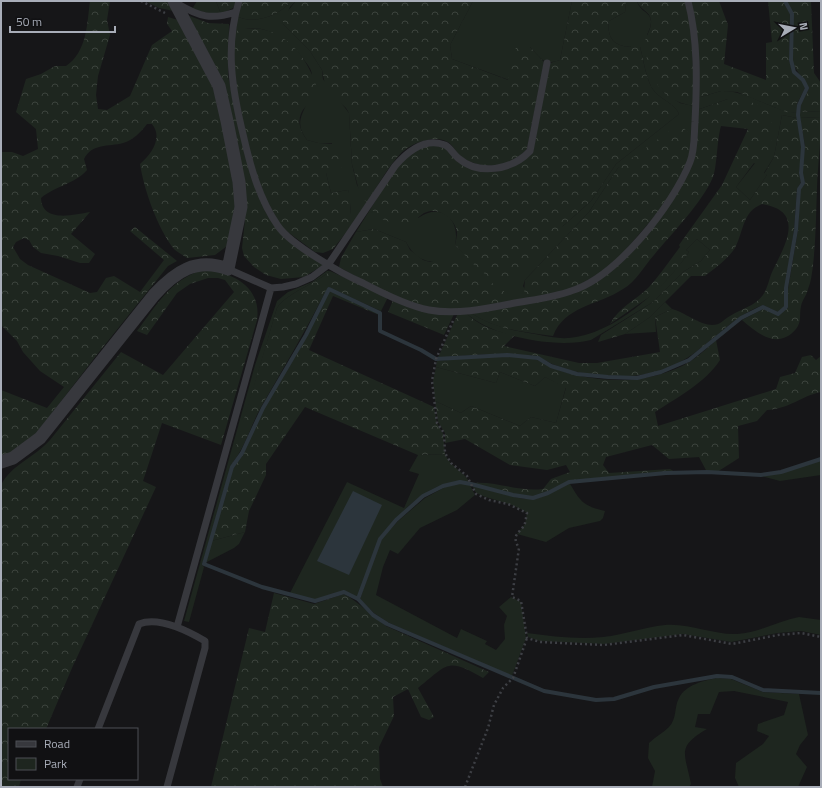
<svg xmlns="http://www.w3.org/2000/svg" width="822" height="788" font-family="'Titillium Web',sans-serif">
<defs>
<pattern id="forest-crowns" width="20" height="18" patternUnits="userSpaceOnUse"><rect width="20" height="18" fill="#1e261f"/><path d="M2 6a3 3 0 1 1 6 0M12 15a3 3 0 1 1 6 0" fill="none" stroke="#3c433d"/></pattern>
</defs>
<rect width="100%" height="100%" fill="#161618"/>
<!-- green -->
<path fill="#1e261f" d="M197 1H216L221 14 214 15 192 9Z
M291 1H296L290 7 283 24 310 51 322 70 323 79 349 113 352 164 357 185 367 202 348 230 351 207 348 190 331 193 326 173 332 143H318L307 140C296 125 300 118 307 103 310 97 312 83 312 76 312 70 308 65 304 60 288 38 261 19 233 33L236 16C254 25 279 16 291 1Z
M473 1H572L560 60C543 66 542 59 530 47L509 80 452 59 450 45Z
M626 1H637C641 16 659 10 647 35L663 92 680 103 694 106 692 137 618 168 589 212 525 280 523 286 530 298 511 302 439 262C424 263 413 256 406 242L374 229 356 232 371 208 418 218C441 202 461 219 455 245L468 257 563 226 591 201 616 164 679 114C675 104 662 100 655 92 646 82 644 61 640 47 620 48 606 44 609 21L625 12Z
M721 91C748 90 769 110 797 113V118L782 115 774 157 764 173 767 175 750 200 736 187 755 163 761 107 728 99 697 110V98Z
M821 111V117L800 118V112Z
M697 239 710 250 701 261 683 272 653 302 591 340C557 349 490 337 465 312H470C489 325 507 329 529 333 542 335 556 339 569 338 615 334 663 289 689 252L686 250Z
M327 271H330C314 285 288 292 277 308L202 565 204 567 189 622 184 621 255 365 277 301 288 292 312 282Z
M665 302 672 309 655 317 656 332 625 334 650 317Z
M436 367 496 383 500 372 535 386 545 377 566 387 556 423 531 417 520 426 471 406 461 413 435 401 433 381Z
M445 454C452 469 463 470 470 483 438 477 409 503 390 526 386 530 381 535 379 540 370 558 365 579 358 598L344 591 314 600 290 593 347 482 404 508 419 474 409 471 418 455Z
M821 460V475L780 481 761 476 781 473Z
M569 482C580 501 583 506 605 511L603 518 600 521 569 528 546 542 517 534 525 524 527 513C512 502 493 501 476 493L472 485C492 488 512 500 533 499 545 498 558 488 569 482Z
M460 483 470 485 475 495 457 510 420 528 398 554 390 550 383 567 376 595 457 638 461 629 487 641 485 644 496 650 505 639 504 625 507 616 499 607 511 597 521 602 526 638 512 676 387 622 374 613 360 599 381 539 398 521 425 498 445 487Z
M245 532 239 544 234 548 205 563 211 541Z
M799 617 821 620V635L801 631 778 633 731 642 683 634 604 644 540 641 528 637 527 633C552 636 577 640 603 637 624 635 644 627 665 625 690 623 713 635 737 634 758 633 778 621 799 617Z
M717 678 731 679 763 692 799 694 808 735 800 745 796 754 807 767 798 787H739L735 778 736 763 763 744 769 736 757 731 758 724 784 715 788 702 734 691 719 692 710 714H698L695 727 707 729C676 747 685 753 691 784L689 787H652L655 771 648 758 649 743C655 737 663 733 669 727 677 719 674 707 679 698 685 685 705 680 717 678Z"/>
<!-- forest -->
<path fill="url(#forest-crowns)" d="M90 1H110L107 20 110 35 98 76 96 95 98 109 107 110 130 96 152 45 172 31 167 24 168 17 181 21 207 69 223 121 237 208 227 246 215 255 187 258C183 255 177 252 174 249 158 229 144 190 140 164 152 154 163 137 152 124H147C141 132 133 140 123 143 108 147 92 143 84 159L87 170C75 184 55 186 41 198 42 223 73 215 90 212L71 234 95 254 89 263H80L58 256 41 253 33 247 29 240 24 238 16 242 13 247 20 259 28 265 90 293 97 292 106 278 114 276 140 292 164 260 130 231 135 227 177 261 168 266 99 352 28 444 1 458V390L47 408 64 387 40 371 23 352 17 341 1 325V152H12L23 156 38 149 36 129 16 112 26 79 41 74 55 66H66C87 52 87 24 90 1Z
M145 1H169L174 11 159 8Z
M216 1H237L233 8 221 14Z
M241 1H291C279 16 254 25 236 16Z
M296 1H473L450 45 452 59 508 80 516 47H530L544 62 527 149C510 168 481 171 460 156 456 152 453 145 448 142 435 134 412 143 402 152 388 166 378 186 367 202L361 198 352 164 349 113 346 108 326 89 322 70 310 51 283 24V17Z
M572 1H626L625 12 609 21C606 44 620 48 640 47 644 61 646 82 655 92 662 100 675 104 679 114L616 164 591 201 563 226 509 281C486 284 470 259 455 245 456 241 457 236 457 232 455 218 438 206 424 213 417 217 413 224 409 230L377 217 371 208C382 191 392 168 408 156 418 148 433 142 445 148 454 153 460 163 469 167 490 178 517 169 533 152L550 63 560 60Z
M637 1H686L692 36 694 106C666 101 656 89 648 62 647 57 643 49 644 44 646 35 652 29 651 20 650 11 639 9 637 1Z
M690 1H719L728 25 724 64 766 80V43L772 42 768 1H783L790 14 789 60 793 73 802 81 805 88 797 104V113L786 112 737 92 721 91 697 98Z
M787 1H811L814 73 821 83V111L800 112 801 105 809 88C804 77 794 71 792 59 790 36 798 23 787 1Z
M187 15 208 23 229 24 228 76 234 103 266 213 323 265 304 277 281 279 266 275 254 267 244 256 242 248 245 220 227 104Z
M242 28C248 29 255 28 261 29 294 35 311 66 320 96 301 106 292 120 307 140L318 143 335 144 342 167 326 173 331 193 348 190 351 200 350 222 348 230 333 249 323 253 315 252 281 227 259 186 249 150 232 70 233 33Z
M728 99H745L768 110C776 130 772 149 760 166L754 163 736 187 750 200 767 175 764 174 774 157 782 115 797 118 802 147 799 173 801 182 797 189 794 230 785 288V306L778 312 763 305C723 320 703 358 659 371 626 381 587 377 555 365 549 363 544 359 538 357 534 355 528 356 523 355 495 353 466 355 438 358L458 313 465 312C479 326 496 332 515 335L504 346 579 363H597L660 352 655 317 672 309C684 312 700 325 712 325 721 325 723 320 730 316 741 309 755 306 763 295 768 288 769 278 773 270 785 245 806 211 762 204 742 212 744 231 735 248 728 259 715 268 705 276H691L650 317 625 334 598 342 601 335 653 302 683 272 701 261 710 250 697 239 686 250 689 252 679 266 655 293 610 324C619 307 636 300 649 287 660 275 670 260 680 247L679 245 722 185 748 129 721 126C717 139 717 167 713 177 702 203 672 233 654 255 644 266 636 282 623 289 599 305 564 306 553 336 523 332 495 330 470 312L573 293 632 249 693 161 697 110Z
M821 117C821 141 818 163 817 187 816 213 816 239 813 265 812 273 811 282 808 289 807 295 802 300 801 306 799 314 802 322 796 329 778 350 758 334 742 320L763 309 778 315 788 308V289L798 230 800 190 805 183 802 173 805 146 800 118Z
M682 126 692 137 690 160 671 197 611 267 572 289 530 298 524 291 525 280 589 212 618 168 675 127Z
M374 229 406 242 410 250 423 260 430 262 451 260 460 263 503 290 511 302C488 307 452 314 429 308 397 300 368 283 339 267L341 258 356 232Z
M202 270C231 271 262 286 257 320L221 445 162 423 143 481 156 487 72 668 46 729H9V779H21L19 787H1V485C11 465 35 457 50 440L121 352 163 375 234 292 225 280 218 278H208L190 284 177 293 147 335 137 331C157 305 169 281 202 270Z
M330 271 388 297 381 311 328 287C307 328 284 367 261 407 250 427 245 448 230 466L277 308C288 292 314 285 330 271Z
M330 290 379 314V315L333 296 309 350 434 407 437 423 443 434 445 454 418 455 305 407 266 464V475L249 511 245 532 211 541 233 468 243 454 264 408 307 335Z
M394 298 454 314 444 335 388 312Z
M716 340 720 360C705 383 678 397 655 412L658 426 776 389 780 377 795 373 802 357 811 355 816 360 821 356V392C801 396 789 409 767 410L757 421 738 426 739 458 717 472H707L699 457 669 459 652 445 606 457 603 465 609 473 670 469 675 472 568 481 547 493 533 497 513 495 472 483C497 481 518 492 543 489L551 479 570 472 566 465 547 470 510 465 465 439 445 443V433L438 422 435 401 461 413 471 406 520 426 531 417 556 423 566 388 545 377 535 386 500 372 496 383 436 367 437 361C463 359 513 353 537 360 546 363 555 369 564 372 605 384 654 384 691 361 700 355 708 347 716 340Z
M274 593 314 604 344 594C360 603 372 616 386 626L489 672 483 678C447 657 448 664 418 688L434 717 429 720 421 717 408 689 393 697 394 716 379 747 380 779 383 787H211L249 628 265 632Z"/>
<!-- water -->
<path fill="#2c353c" d="M353 491 382 505 349 575 317 561Z"/>
<g fill="none" stroke-linecap="round" stroke-linejoin="round">
<!-- stream -->
<path stroke="#2c353c" stroke-width="4" d="M821 459 781 472 761 475 707 472 666 473 569 482 548 493 533 498 513 495 471 484 460 482 443 486 423 496 396 520 380 539 358 599 373 615 387 624 544 691 596 700 614 699 654 687 717 676 732 677 763 690 821 693
M358 599 344 592 315 601 262 587 204 564 232 467 242 453 263 408 306 335 329 289 380 313V331L421 350 436 359 507 355 538 358 551 366 577 374 608 377 637 378 661 372 689 360 741 318 763 307 778 314 786 307V288L796 230 799 189 803 183 801 173 803 147 798 115 799 105 807 88 803 80 794 72 791 60 792 14 785 1"/>
<!-- path -->
<path stroke="#3d3f44" stroke-width="2.5" stroke-dasharray="2 3" stroke-linecap="butt" d="M141 1 165 13
M453 321 436 359 432 381 437 423 444 433 445 453 451 463 467 476 476 494 489 500 508 504 527 513C526 516 526 520 525 523 521 534 510 533 519 548L512 597 521 601 527 638 540 642 604 645 683 635 732 644 778 635 801 633 821 637
M465 787 488 728 494 705 503 688 513 678 527 638"/>
<!-- lane -->
<path stroke="#37383d" stroke-width="7" d="M239 1C225 46 232 89 243 134 250 165 259 199 278 226 290 244 342 274 363 283 382 293 408 306 429 310 455 315 485 309 510 304 530 300 552 298 571 291 617 277 673 205 690 162 695 150 694 134 695 122 697 82 698 40 688 1
M178 4C200 17 211 20 236 12
M228 269 271 288 283 287 296 284 312 277 328 265 395 166C407 152 425 137 445 145 450 147 453 154 458 158 479 176 512 170 530 151L547 63
M177 627 271 288
M98 729 139 624C159 616 188 631 205 641V648L167 787
M77 787 80 779"/>
<!-- street -->
<path stroke="#37383d" stroke-width="13" d="M1 462 13 458 40 438 154 295C175 272 196 257 228 269L241 207 239 182 227 121 219 86 174 1"/>
</g>
<!-- border -->
<rect width="822" height="788" fill="none" stroke="#a8adb8" stroke-width="4"/>
<!-- legend -->
<rect x="8" y="728" width="130" height="52" fill="#111113" stroke="#4d4f55"/>
<rect x="16" y="741" width="20" height="6" fill="#37383d" stroke="#4d4f55"/>
<text x="44" y="748" font-size="12" fill="#a8adb8">Road</text>
<rect x="16" y="758" width="20" height="12" fill="#1e261f" stroke="#4d4f55"/>
<text x="44" y="768" font-size="12" fill="#a8adb8">Park</text>
<!-- north arrow -->
<g transform="translate(794 28) rotate(80)" stroke="#111113" stroke-width="3" paint-order="stroke">
<path d="M0-3L7 15L0 10L-7 15Z" fill="#a8adb8"/>
<text y="-6" font-size="11" font-weight="bold" text-anchor="middle" fill="#a8adb8">N</text>
</g>
<!-- scale -->
<path d="M10 26v6h105v-6" fill="none" stroke="#a8adb8" stroke-width="2"/>
<text x="16" y="26" font-size="12" fill="#a8adb8" stroke="#111113" stroke-width="3" paint-order="stroke">50 m</text>
</svg>
